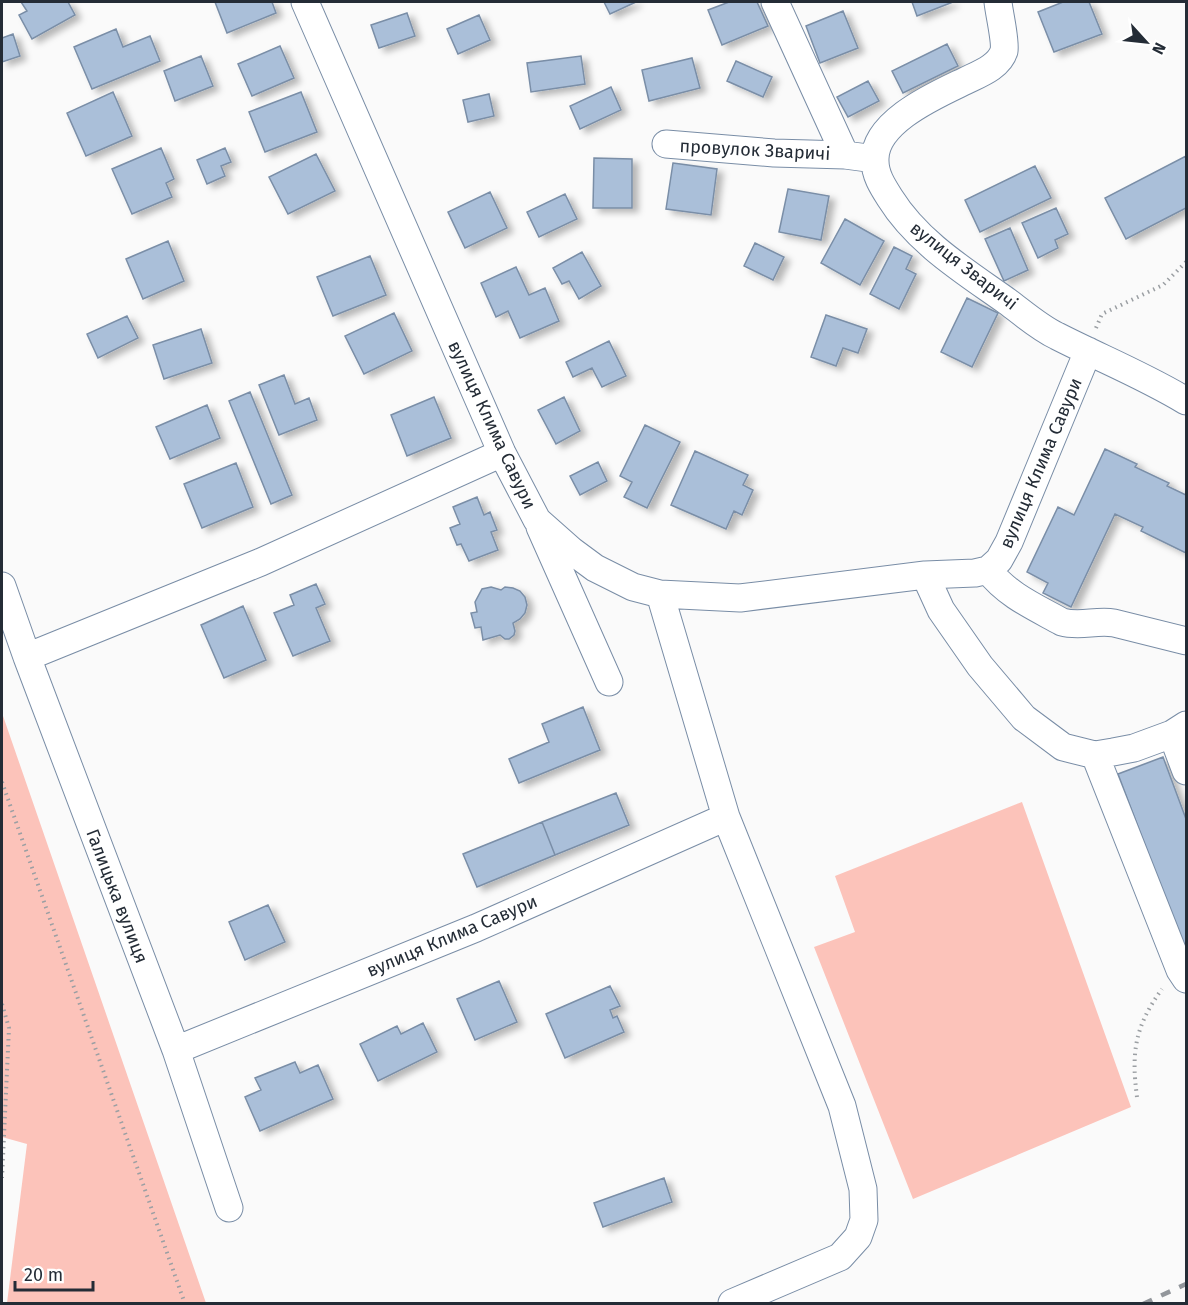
<svg xmlns="http://www.w3.org/2000/svg" width="1188" height="1305" font-family="'Fira Sans',sans-serif">
<defs>
<filter id="shadow"><feDropShadow dx="6" dy="4" stdDeviation="3" flood-color="#0004"/></filter>
</defs>
<rect width="100%" height="100%" fill="#fafafa"/>
<!-- green -->
<path fill="#fcc3ba" d="M2 713 206 1303H7L27 1144 2 1137Z
M1022 802 1131 1107 913 1199 814 947 855 932 835 876Z"/>
<!-- building -->
<path fill="#aabfd9" stroke="#7a8ea7" stroke-width="1.5" filter="url(#shadow)" d="M21 2H68L75 15 32 39 19 15 27 11Z
M215 2H272L276 13 227 33Z
M604 2H636L610 14Z
M729 2H757L768 26 722 45 708 10Z
M912 2H953L917 16Z
M1063 2H1089L1102 34 1054 52 1038 12Z
M843 11 858 48 820 63 806 26Z
M407 13 415 36 379 48 371 25Z
M479 15 490 40 458 54 447 29Z
M116 29 123 47 150 36 160 61 92 89 74 47Z
M13 34 20 56 2 62V38Z
M947 44 958 66 903 93 892 71Z
M280 46 294 78 252 96 238 64Z
M201 56 213 86 175 101 164 71Z
M581 56 585 84 531 92 527 63Z
M692 58 700 88 649 101 642 70Z
M736 61 772 77 763 97 727 81Z
M868 81 879 101 848 117 837 97Z
M611 87 621 110 580 129 570 106Z
M113 92 132 136 86 156 67 113Z
M301 92 317 132 265 152 249 112Z
M489 94 494 116 468 122 463 100Z
M161 148 174 179 166 183 172 197 132 214 112 169Z
M225 148 231 162 221 166 225 176 207 184 197 160Z
M316 154 335 191 288 214 269 177Z
M1186 156V208L1126 239 1105 198Z
M594 158 632 159V208H593Z
M673 163 717 169 711 215 666 209Z
M1035 166 1051 198 980 232 965 200Z
M788 189 829 196 821 240 779 232Z
M490 192 507 228 465 248 448 212Z
M565 194 577 219 539 237 527 212Z
M1056 208 1068 234 1055 240 1058 248 1038 258 1022 223Z
M845 219 884 241 860 285 821 263Z
M1010 228 1028 270 1004 281 985 239Z
M168 241 184 281 143 299 126 259Z
M755 243 784 257 773 280 744 266Z
M894 247 912 256 906 269 916 274 899 309 870 294Z
M582 252 601 286 579 299 569 281 562 284 553 268Z
M370 256 386 295 333 316 317 277Z
M516 267 529 295 545 288 559 321 520 338 508 311 496 317 481 283Z
M967 298 998 313 972 367 941 352Z
M394 313 412 351 364 374 345 336Z
M826 315 867 329 858 353 843 348 836 366 811 357Z
M127 316 138 338 98 358 87 334Z
M201 329 212 363 164 379 153 345Z
M609 341 626 376 602 387 592 368 573 377 566 362Z
M284 375 295 404 309 398 317 420 279 435 259 385Z
M250 392 292 495 271 504 229 401Z
M434 397 451 438 407 456 391 415Z
M564 397 580 431 556 444 538 410Z
M207 405 220 438 170 459 156 427Z
M645 425 680 442 647 508 624 497 632 482 620 476Z
M1105 449 1137 464 1135 467 1169 483 1167 486 1186 495V553L1141 531 1143 527 1115 514 1071 607 1043 593 1048 583 1027 572 1058 507 1074 515Z
M695 451 748 475 743 485 753 490 742 515 734 511 726 529 671 505Z
M598 462 607 481 580 495 570 476Z
M236 463 253 507 202 528 184 484Z
M477 497 484 515 490 512 497 530 491 532 498 550 469 561 461 544 457 545 450 528 460 524 453 507Z
M316 584 325 604 316 608 330 641 293 656 274 613 294 605 290 595Z
M491 587 501 590 505 587 513 588 520 591 525 597 527 605 525 613 520 619 513 623 515 631 514 635 509 639H505L500 635 483 640 481 627 475 628 471 613 477 612 475 602 482 589Z
M243 606 266 660 224 678 201 625Z
M583 707 600 750 519 783 509 759 549 742 542 724Z
M1163 757 1186 819V954L1118 774Z
M616 793 629 825 555 855 542 822Z
M542 822 555 855 477 887 463 854Z
M268 905 285 942 245 960 229 922Z
M499 981 517 1022 475 1040 457 999Z
M610 986 620 1006 610 1010 613 1018 617 1016 624 1032 565 1058 546 1014Z
M423 1023 437 1052 378 1081 360 1044 397 1026 401 1034Z
M295 1062 300 1073 318 1065 333 1099 260 1131 245 1097 261 1090 255 1078Z
M664 1178 672 1202 603 1227 594 1203Z"/>
<g fill="none" stroke-linecap="round" stroke-linejoin="round">
<!-- minor casing -->
<g stroke="#798da6" stroke-width="29">
<path id="minor" d="M305 2 502 453 537 520 572 551 595 568 633 587 660 594 740 598 925 575 975 573 988 570 999 560 1009 542 1088 351
M775 2 845 155
M998 2C999 13 1006 41 1004 51 999 67 979 74 965 81 936 95 873 122 875 161 875 175 883 187 890 198 918 243 966 272 1008 302 1024 314 1040 328 1057 336 1100 358 1145 376 1186 401
M666 144 774 153 845 155 875 159
M540 527 609 682
M988 570C1007 595 1035 607 1062 622 1080 627 1096 620 1114 623L1186 641
M925 575 941 610 980 666 1024 718 1063 747 1095 755 1113 752 1134 748 1172 734 1186 725
M2 586 27 657 176 1050 229 1208
M660 594 726 817 842 1106 863 1189 864 1220 858 1237 840 1257 732 1303
M27 657 261 562 502 453
M1172 734 1186 771
M1095 755 1180 970 1186 979
M176 1050 476 928 726 817"/>
</g>
<!-- path -->
<path stroke="#9b9fa3" stroke-width="4" stroke-dasharray="1.5 4.5" stroke-linecap="butt" d="M1096 328 1102 314 1163 285 1186 262
M2 782 185 1304
M2 1004 9 1028 2 1178
M1137 1097C1131 1052 1135 1026 1162 989"/>
<!-- minor -->
<use href="#minor" stroke="#fff" stroke-width="27"/>
<!-- rail -->
<path stroke="#92969b" stroke-width="4.5" stroke-dasharray="10 10" stroke-linecap="butt" d="M1143 1304 1186 1284"/>
</g>
<g text-anchor="middle" stroke-width="4.5" stroke-linejoin="round" paint-order="stroke">
<!-- street labels -->
<g font-size="18" fill="#242c36" stroke="#fff">
<text transform="translate(755 150) rotate(3)" y="6">провулок Зваричі</text>
<text transform="translate(964 266) rotate(38)" y="6">вулиця Зваричі</text>
<text transform="translate(492 425) rotate(65)" y="6">вулиця Клима Савури</text>
<text transform="translate(1041 463) rotate(-67)" y="6">вулиця Клима Савури</text>
<text transform="translate(117 896) rotate(69)" y="6">Галицька вулиця</text>
<text transform="translate(452 936) rotate(-23)" y="6">вулиця Клима Савури</text>
</g>
</g>
<!-- border -->
<rect width="1188" height="1305" fill="none" stroke="#242c36" stroke-width="6"/>
<!-- north arrow -->
<g transform="translate(1146 42) rotate(117)" stroke="#ffffff" stroke-width="4.5" paint-order="stroke">
<path d="M0-4.5L10 22L0 15L-10 22Z" fill="#242c36"/>
<text y="-9" font-size="16" font-weight="bold" text-anchor="middle" fill="#242c36">N</text>
</g>
<!-- scale -->
<path d="M15 1281v9h78v-9" fill="none" stroke="#242c36" stroke-width="3"/>
<text x="24" y="1281" font-size="18" fill="#242c36" stroke="#ffffff" stroke-width="4.5" paint-order="stroke">20 m</text>
</svg>
